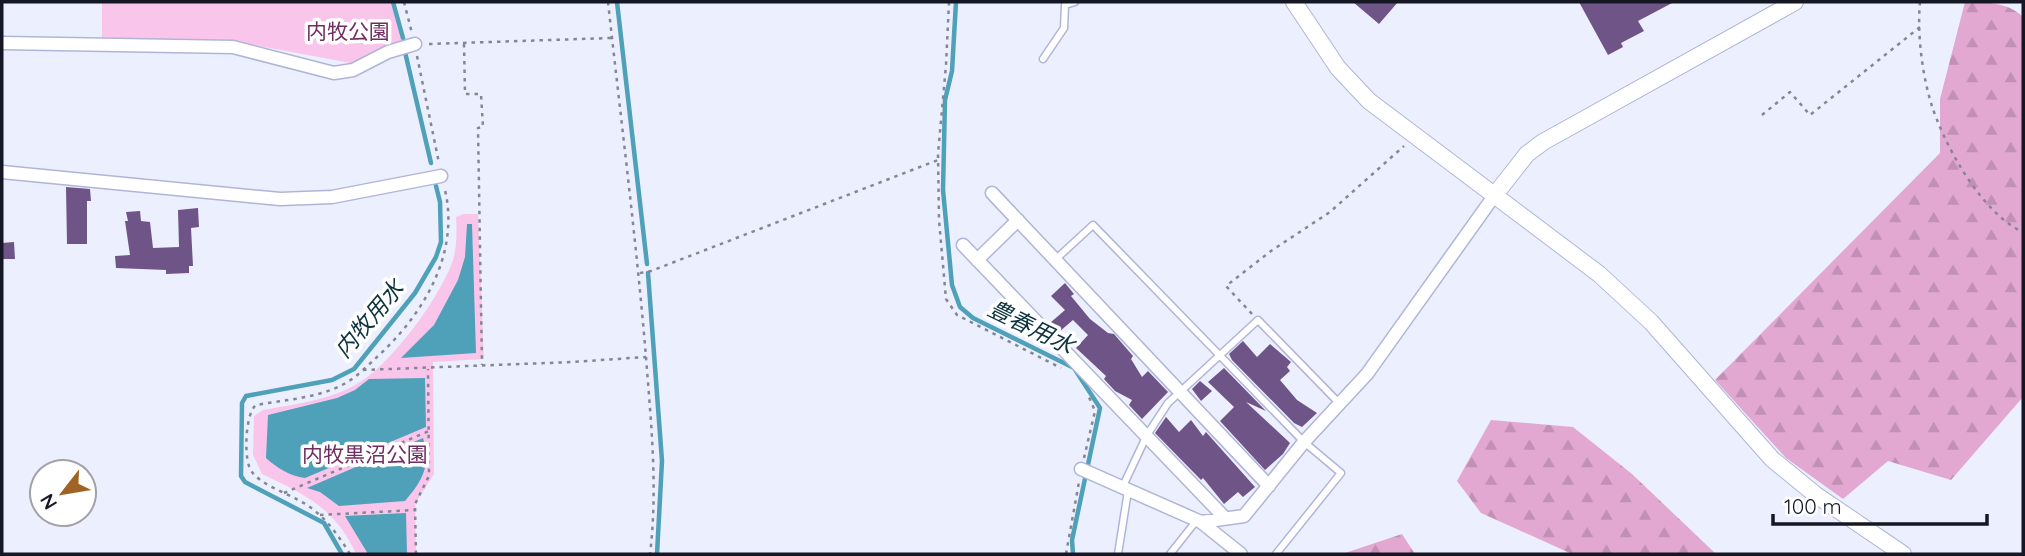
<svg xmlns="http://www.w3.org/2000/svg" width="2025" height="556" font-family="Quicksand,'Noto Sans JP',sans-serif">
<defs>
<pattern id="forest-firs" width="22" height="20" patternUnits="userSpaceOnUse" patternTransform="scale(1.75)"><rect width="22" height="20" fill="#e2a8d2"/><path d="M5 1l3.5 6h-7zM16 11l3.5 6h-7z" fill="#c190b4"/></pattern>
</defs>
<rect width="100%" height="100%" fill="#eceffd"/>
<!-- forest -->
<path fill="url(#forest-firs)" d="M1965 2C1985 2 2008 2 2023 17V397L1951 480 1888 461 1843 499 1786 458 1715 380 1940 153V99Z
M1491 420 1573 427 1632 474 1716 554H1572L1481 513 1457 481Z
M1402 534 1415 554H1342Z"/>
<!-- park -->
<path fill="#fac5eb" d="M102 2H391L406 40 356 64 227 40 102 41Z
M463 214H478L484 359 433 362 434 474 415 504 416 554H356C336 509 305 494 262 474L253 455 254 416 263 410C295 404 332 400 360 382 392 363 441 296 453 260 457 246 457 231 456 217Z"/>
<!-- water -->
<path fill="#4fa0b9" d="M467 224H472L476 353 401 358 434 325 458 280 465 257Z
M425 378 426 427 305 478C290 476 277 468 266 458L268 415 337 398 355 390 369 379Z
M423 438C431 466 423 480 405 501L339 506 320 492 307 488Z
M406 513 407 554H368L345 516Z"/>
<g fill="none" stroke-linecap="round" stroke-linejoin="round">
<!-- stream -->
<path stroke="#4fa0b9" stroke-width="4.5" d="M393 2 403 38
M617 2 647 264
M956 2 952 71 945 100 943 190 952 285 960 307 973 318 1074 368 1100 408 1072 540 1073 554
M405 52 431 163
M648 273 662 461 657 554
M342 554 324 523 245 482 241 476 242 403 246 396 332 380 354 369 415 293 436 257 441 242 440 202 436 186"/>
</g>
<!-- building -->
<path fill="#6f5488" d="M1353 2H1398L1379 24Z
M1579 2H1674L1638 21 1644 31 1621 43 1623 47 1608 55Z
M66 187 90 189 91 201H87V244H67Z
M198 208 199 227 191 228 193 266H189V273L166 274V270L116 268 115 256 130 255 125 221H128L126 212 140 211 141 221 150 222 153 248 179 247 178 210Z
M14 242 15 259H2V243Z
M1065 283 1074 294 1071 296 1090 319 1108 333 1114 334 1133 356 1131 359 1142 377 1148 371 1168 392 1142 419 1129 405 1132 400 1115 391 1104 379 1106 376 1076 348 1088 335 1073 320 1059 332 1050 323 1065 310 1051 296Z
M1243 341 1257 357 1270 344 1291 362 1287 367 1290 371 1280 380 1297 400 1317 413 1302 427 1294 423 1232 360 1229 354Z
M1224 368 1266 411 1246 402 1290 443 1283 454 1265 470 1220 421 1234 407 1208 382Z
M1200 381 1212 391 1201 401 1192 389Z
M1166 417 1179 432 1191 420 1203 436 1206 432 1255 487 1243 497 1238 492 1224 504 1203 478 1201 480 1155 433Z"/>
<g fill="none" stroke-linecap="round" stroke-linejoin="round">
<!-- service casing -->
<g stroke="#b0b5d8" stroke-width="9">
<path id="service" d="M1043 59 1064 28 1065 5 1075 2
M1056 259 1093 225 1304 442 1341 473 1276 554
M1123 486 1147 435 1168 403 1258 320 1339 403
M1118 554 1128 491
M1170 554 1197 520"/>
</g>
<!-- minor casing -->
<g stroke="#b0b5d8" stroke-width="15">
<path id="minor" d="M2 43 233 47 334 73 353 70 388 52 415 44
M2 172 280 199 332 197 441 176
M992 193 1269 486
M963 245 1225 518
M977 260 1018 220
M1081 469 1201 522 1244 516 1304 442 1367 374 1494 196
M1201 522 1241 554"/>
</g>
<!-- tertiary casing -->
<g stroke="#b0b5d8" stroke-width="18">
<path id="tertiary" d="M1294 2 1338 68 1369 101 1599 274 1651 322 1772 459 1816 495 1903 554
M1494 196 1527 154 1543 142 1795 2"/>
</g>
<!-- path -->
<path stroke="#848694" stroke-width="2.5" stroke-dasharray="3.5 5" stroke-linecap="butt" d="M404 2 412 33
M608 2C621 120 636 238 646 357 651 423 658 488 650 554
M949 2 946 65 938 154 939 220 946 299 957 315 1061 368
M1920 2C1917 33 1922 73 1931 103 1944 145 1982 214 2023 232
M429 44 611 38
M464 44 465 94H481L483 127 478 128 482 365
M417 56 439 163
M1762 115 1790 92 1810 115 1920 27
M640 273 651 271 938 160
M1252 314 1226 286 1271 251 1330 212 1404 146
M363 370 573 362 646 357
M1084 458 1095 411 1089 397
M284 493 429 431
M320 515 415 510
M350 554C337 533 321 511 298 500 284 492 262 485 252 472 243 462 245 413 256 405 285 400 318 398 344 384 357 377 367 366 377 357 423 315 460 254 445 190
M416 554 415 504 429 476 428 369
M1066 554 1079 482"/>
<!-- service -->
<use href="#service" stroke="#fff" stroke-width="6"/>
<!-- minor -->
<use href="#minor" stroke="#fff" stroke-width="12"/>
<!-- tertiary -->
<use href="#tertiary" stroke="#fff" stroke-width="16"/>
</g>
<g text-anchor="middle" stroke-width="7" stroke-linejoin="round" paint-order="stroke">
<!-- park labels -->
<g font-size="21" fill="#702d61" stroke="#fff">
<text x="348" y="39">内牧公園</text>
<text x="365" y="462">内牧黒沼公園</text>
</g>
<!-- water labels -->
<g font-size="23" font-style="italic" fill="#0c333e" stroke="#fff">
<text transform="translate(369 319) rotate(-50)" y="8">内牧用水</text>
<text transform="translate(1031 327) rotate(26)" y="8">豊春用水</text>
</g>
</g>
<!-- border -->
<rect width="2025" height="556" fill="none" stroke="#161724" stroke-width="7"/>
<!-- north arrow -->
<g transform="translate(63 493) rotate(239)"><circle r="33" fill="#ffffff" stroke="#a2a2a7" stroke-width="2"/>
<path d="M0-5L12 26L0 18L-12 26Z" fill="#9f6424"/>
<text y="-10" font-size="19" font-weight="bold" text-anchor="middle" fill="#161724">N</text>
</g>
<!-- scale -->
<path d="M1773 514v10h214v-10" fill="none" stroke="#161724" stroke-width="3.5"/>
<text x="1784" y="514" font-size="21" fill="#161724" stroke="#ffffff" stroke-width="5" paint-order="stroke">100 m</text>
</svg>
